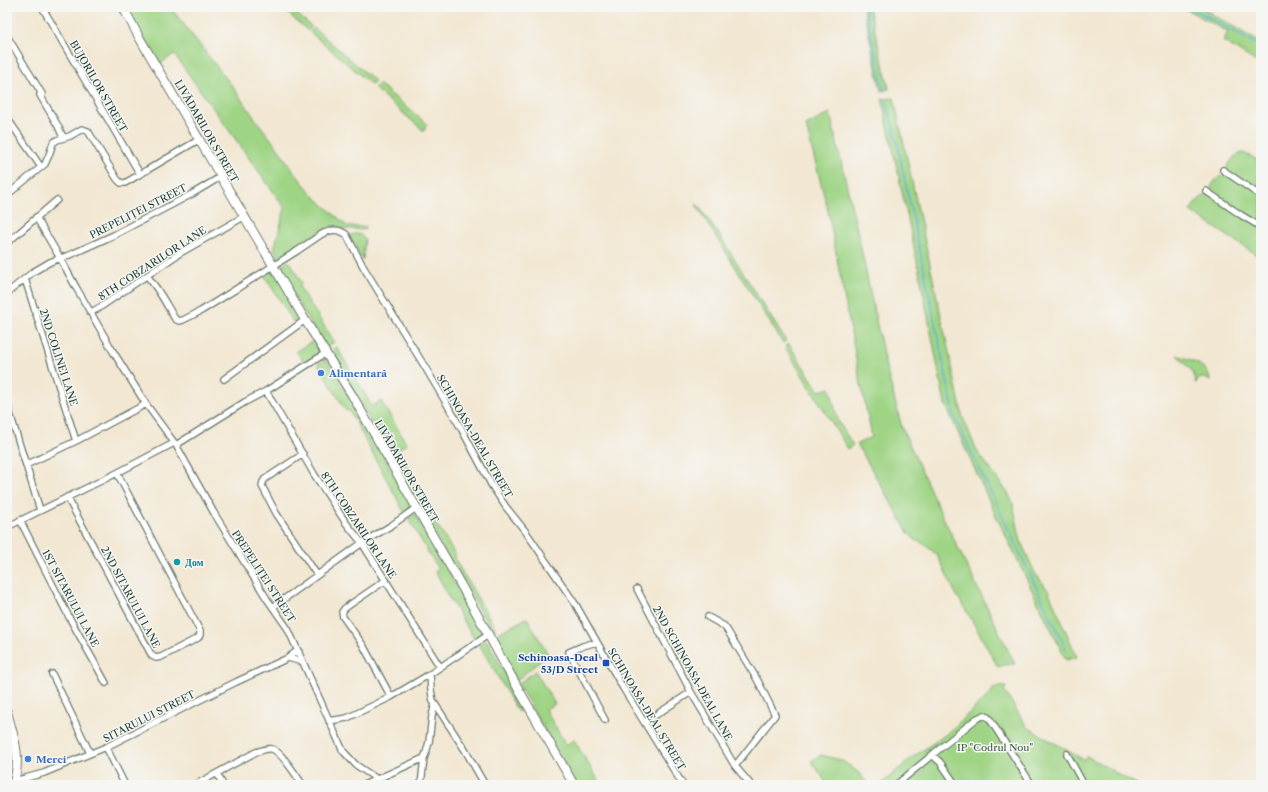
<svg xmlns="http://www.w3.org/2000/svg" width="1268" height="792" font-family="'Libre Caslon Text',serif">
<rect width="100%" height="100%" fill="#f6f6f2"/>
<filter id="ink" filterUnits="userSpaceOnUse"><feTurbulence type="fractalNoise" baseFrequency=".025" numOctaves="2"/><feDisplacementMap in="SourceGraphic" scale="8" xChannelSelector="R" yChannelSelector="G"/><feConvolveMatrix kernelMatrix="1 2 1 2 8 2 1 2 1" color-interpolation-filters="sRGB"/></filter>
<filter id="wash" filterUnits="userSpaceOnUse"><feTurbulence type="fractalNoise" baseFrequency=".012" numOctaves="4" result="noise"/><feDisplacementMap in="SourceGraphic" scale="16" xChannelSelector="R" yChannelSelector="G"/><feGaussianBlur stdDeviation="0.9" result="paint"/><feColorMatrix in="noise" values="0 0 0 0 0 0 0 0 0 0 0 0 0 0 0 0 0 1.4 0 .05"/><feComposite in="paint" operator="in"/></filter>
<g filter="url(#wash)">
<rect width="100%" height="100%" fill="#f2e7d2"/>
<!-- green -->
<path fill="#9fd485" stroke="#5f885c" d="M126 7H170L233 87 256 120 277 147 295 173 313 195 347 226 367 227 364 230 345 229 332 226 322 230 280 259 274 249 285 208 174 54 159 65Z
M281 7H289L312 27 308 31Z
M863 7H869L889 89 881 91Z
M1182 7H1200L1261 43V65L1223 41 1228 32Z
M314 28 375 81 372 85 310 32Z
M379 84 427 124 424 131 374 88Z
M894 98 963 418 977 451 1008 493 1013 504 1021 542 1035 573 1048 590 1077 657 1066 660 997 518 945 404 918 266 882 99Z
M830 113 860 243 885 363 902 428 938 507 1015 664 1004 665 998 667 970 617 956 594 937 555 924 544 914 539 909 534 857 444 872 437 860 380 828 211 806 126Z
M1243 153 1248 155 1261 162V258L1190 211C1194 204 1200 196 1208 195 1210 188 1215 177 1224 175L1228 171 1227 167C1231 161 1234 154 1243 153Z
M697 204 720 236 786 341 783 343 696 205Z
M355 234H360L365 239 363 260 349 235Z
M288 261 292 265 302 284 299 286 334 342 327 347H325L280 272V268Z
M273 268 302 318 294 323 264 275Z
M315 340 322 353 306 364 296 351Z
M789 344 819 391 830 388 838 421 853 445 848 449 785 347Z
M336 346 372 406 381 401 407 444 398 449 412 473 408 476 422 497 420 498 414 497 331 352Z
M1177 355C1190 360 1209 365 1210 381 1204 377 1199 376 1196 384L1193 372Z
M326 359 353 403 412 506 404 512 349 410 346 411 318 364Z
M422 501 456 556 454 558 496 629H490L418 506 419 503Z
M415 514 484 634 475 640 443 588 444 587 435 571 438 569 408 518Z
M527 618 548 654 516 681 492 636Z
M483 641 488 642 524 708 518 712 479 644Z
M535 671 555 704 545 709 566 745 574 740 601 785H577L518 684Z
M994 687H1007L1004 690 1027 727 1084 760 1087 756 1137 785H880L910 759 945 735 991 693Z
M821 755 841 760 858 772 869 785H828L811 761Z"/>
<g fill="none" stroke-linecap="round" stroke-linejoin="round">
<!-- stream -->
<path stroke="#5bacd6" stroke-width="1.5" d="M865 7 884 91
M1190 7 1261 47
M886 100 894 129 955 418 1066 649
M7 783H8"/>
</g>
</g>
<g filter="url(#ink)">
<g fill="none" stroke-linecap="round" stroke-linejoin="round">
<!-- street casing -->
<g stroke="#69786b" stroke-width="8">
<path id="street" d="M42 7 140 174
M7 36 42 94
M40 95 58 126 63 137
M7 118 41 167
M1223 170 1261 196
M1206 191 1241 215 1261 227
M7 195 45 164 49 155 53 143 57 140 70 136 82 129 88 131 117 179 121 183H125L200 139
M36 217 60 258 77 289 114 353 146 404 176 445 214 513 267 599 288 629 343 751 356 765 377 779
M7 243 57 200
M147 276C159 289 166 304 175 319L179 321 183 320 201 311 297 251 322 234C331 230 337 228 346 234L364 268 425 367 461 428 492 486 506 507 526 532 576 605 623 688 683 785
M25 279 76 441
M7 293 33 272 50 262 72 254 114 235 192 194 222 176
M91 312 99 308 180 253 245 216
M224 379 305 320
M266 391 314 474 346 523 362 543 440 667
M7 404 40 510
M176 445 245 402 266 391 326 353
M303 454 265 479 263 482 262 486 276 513 317 575
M26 465 76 441 146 404
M67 497 152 656 156 658 161 657 198 638 200 635V631L117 473
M20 520 69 617 106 683
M7 527 117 473 174 443
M386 580 345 608 342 612 343 617 363 645 391 697
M637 589 691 692 735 766 751 785
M273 607 362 543 392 525 416 508
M708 617 724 626 727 630 758 681 775 715 735 766
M596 642 583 646 569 652 605 720
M288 658 303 662
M52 674 90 753
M430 674 431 690 433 701 465 750 485 785
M329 721 347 718 391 697 430 674 488 635
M645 722 691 692
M106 747 125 785
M1067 754 1084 785
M932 755 976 719 984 715 989 718 1032 785
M217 773 223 785
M15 781 44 773 106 747 236 682 288 658 294 653 299 652
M195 785 256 752C261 751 266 748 272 749 282 752 296 776 303 785
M364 785 424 758
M421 785 424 758 426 753 429 742 432 716 435 704
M896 785 932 755 940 762 956 785"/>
</g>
<!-- secondary casing -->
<g stroke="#69786b" stroke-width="10">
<path id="secondary" d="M123 7 139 37 305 320 352 395 462 587 515 683 574 785
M7 712C14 738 22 757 13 785"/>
</g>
<!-- street -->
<use href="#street" stroke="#fff" stroke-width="5.5"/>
<!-- secondary -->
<use href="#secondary" stroke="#fff" stroke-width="8"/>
</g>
</g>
<!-- markers -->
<g fill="#3f7fe0" stroke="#f6f6f2" stroke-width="1.5">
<circle cx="321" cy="373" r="4"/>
<circle cx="28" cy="759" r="4"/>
</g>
<circle fill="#0f9aa8" stroke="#f6f6f2" stroke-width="1.5" cx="177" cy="562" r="4"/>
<rect fill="#1a4fb4" stroke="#f6f6f2" stroke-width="1.5" x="602" y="659" width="8" height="8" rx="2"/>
<g text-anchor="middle" stroke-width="3" stroke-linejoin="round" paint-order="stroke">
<!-- street labels -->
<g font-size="10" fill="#1f3d34" stroke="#f6f6f2">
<text transform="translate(99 86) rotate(60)" y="4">BUJORILOR STREET</text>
<text transform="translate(207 131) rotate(60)" y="4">LIVĂDARILOR STREET</text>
<text transform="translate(138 211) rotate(-27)" y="4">PREPELIȚEI STREET</text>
<text transform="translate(152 263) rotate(-33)" y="4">8TH COBZARILOR LANE</text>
<text transform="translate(59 357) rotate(72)" y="4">2ND COLINEI LANE</text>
<text transform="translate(475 436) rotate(60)" y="4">SCHINOASA-DEAL STREET</text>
<text transform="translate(407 471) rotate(60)" y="4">LIVĂDARILOR STREET</text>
<text transform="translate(359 525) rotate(56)" y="4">8TH COBZARILOR LANE</text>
<text transform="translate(264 576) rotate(57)" y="4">PREPELIȚEI STREET</text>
<text transform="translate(131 597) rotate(62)" y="4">2ND SITARULUI LANE</text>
<text transform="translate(71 598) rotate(62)" y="4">1ST SITARULUI LANE</text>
<text transform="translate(693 673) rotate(61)" y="4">2ND SCHINOASA-DEAL LANE</text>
<text transform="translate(647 709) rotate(59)" y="4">SCHINOASA-DEAL STREET</text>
<text transform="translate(149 716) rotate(-27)" y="4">SITARULUI STREET</text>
</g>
<!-- shop labels -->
<g font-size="10" font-weight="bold" fill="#366cbe" stroke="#f6f6f2" text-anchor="start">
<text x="329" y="377">Alimentară</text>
<text x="36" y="763">Merci</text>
</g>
<!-- culture labels -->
<g font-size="10" font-weight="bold" fill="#0d838f" stroke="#f6f6f2" text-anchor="start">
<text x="185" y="566">Дом</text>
</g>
<!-- transit labels -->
<g font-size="10" font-weight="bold" fill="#164399" stroke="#f6f6f2" text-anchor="end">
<text x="598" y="661">Schinoasa-Deal<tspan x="598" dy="12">53/D Street</tspan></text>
</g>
<!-- park labels -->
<g font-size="10" fill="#395b44" stroke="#f6f6f2">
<text x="995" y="751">IP "Codrul Nou"</text>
</g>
</g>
<!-- margin -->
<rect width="1268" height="792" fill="none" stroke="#f6f6f2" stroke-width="24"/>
</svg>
